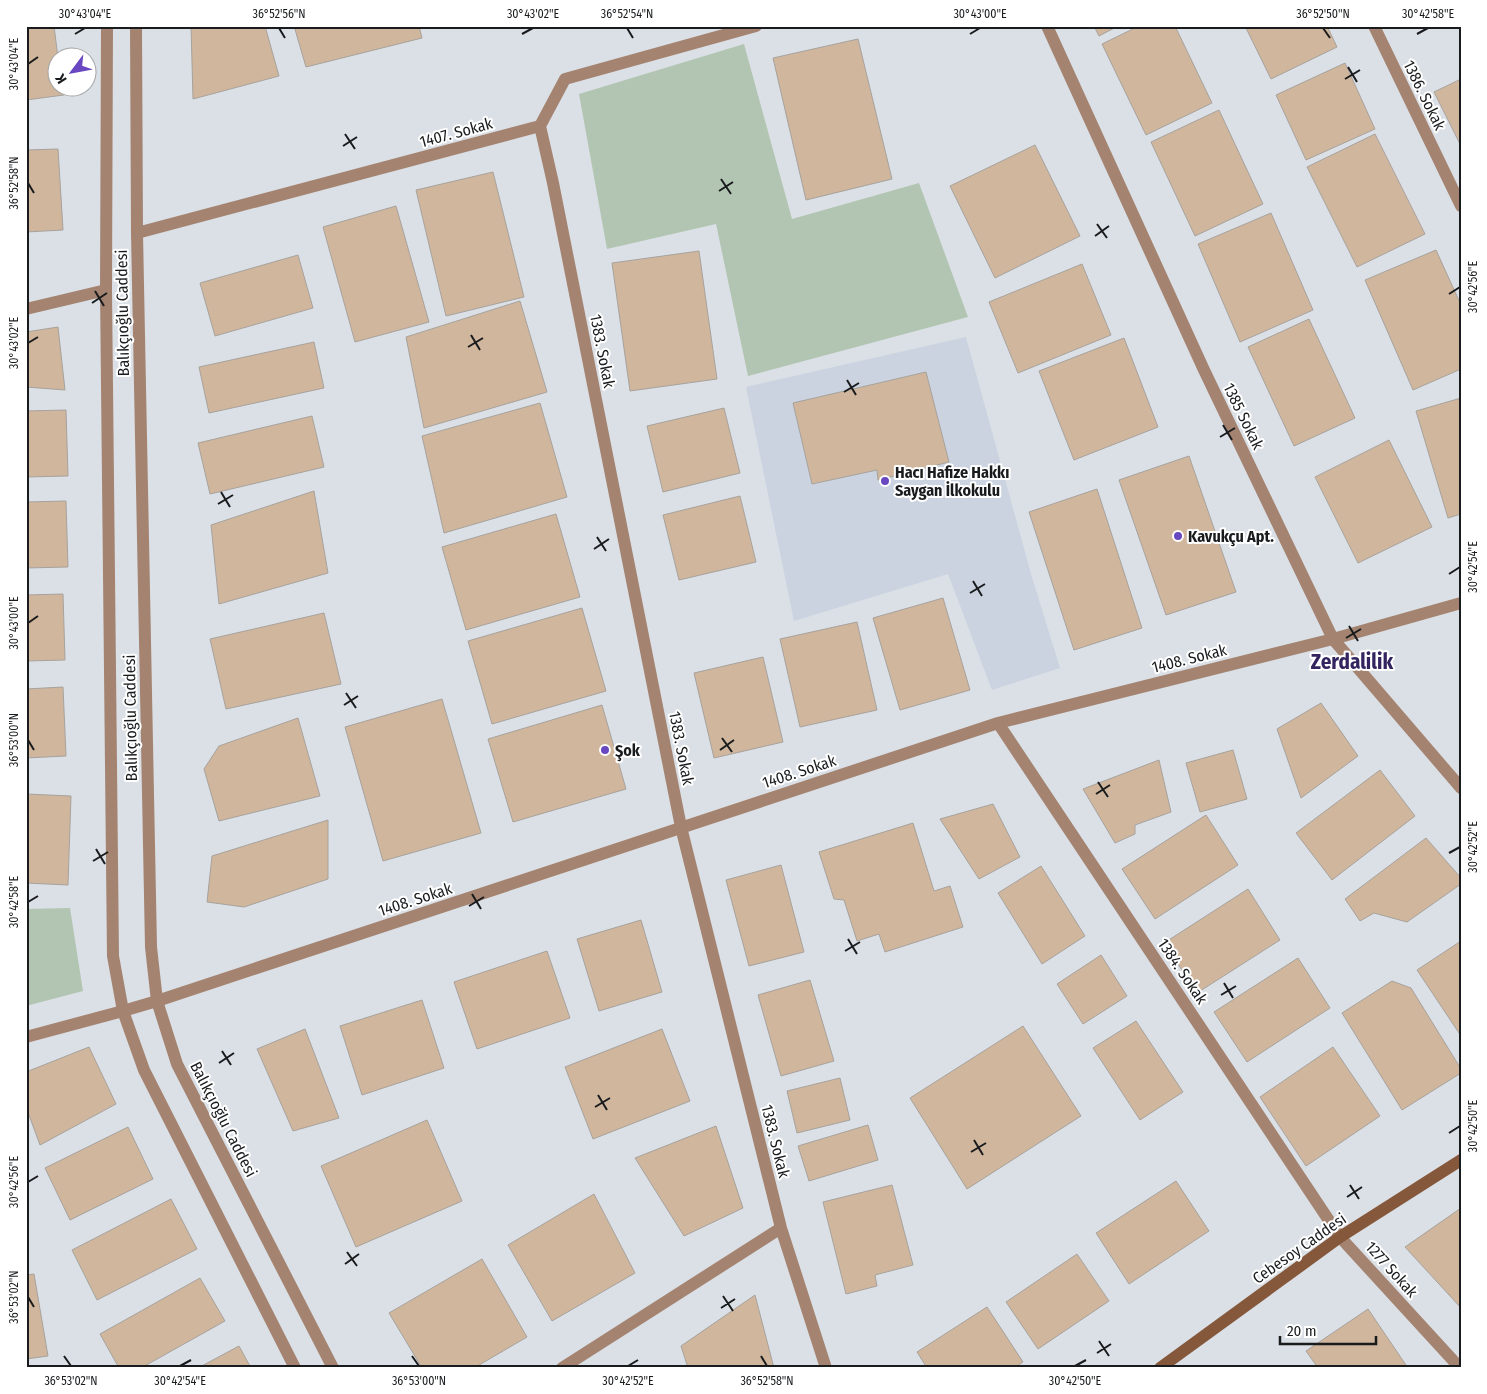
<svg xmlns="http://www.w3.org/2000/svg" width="1487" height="1394" font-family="'Fira Sans Condensed',sans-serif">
<rect width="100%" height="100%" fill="#dbe0e6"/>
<!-- built -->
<path fill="#cad3df" d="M966 337 1031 574 1060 668 992 690 948 574 794 621 746 387Z"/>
<!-- green -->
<path fill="#b2c5b2" d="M744 44 792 219 919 183 968 317 748 376 716 224 607 249 579 94Z
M70 908 83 991 26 1006V909Z"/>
<!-- building -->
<path fill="#d0b69c" stroke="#a7a29d" d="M26 26H54L58 58V88H63L64 95 26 100Z
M191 26H265L279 76 193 99Z
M294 26H419L422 38 306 67Z
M1094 26H1118L1099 36Z
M1139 26H1175L1212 103 1146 135 1102 44Z
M1245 26H1327L1337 47 1271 79Z
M858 39 892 179 806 200 773 58Z
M1345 63 1375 129 1306 160 1276 95Z
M1461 79V146L1434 92Z
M1219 110 1263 204 1195 236 1151 142Z
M1375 134 1425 234 1357 267 1307 167Z
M1035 145 1080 236 995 278 950 186Z
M58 149 63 230 26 232V150Z
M493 172 524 297 446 316 416 190Z
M396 206 429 322 355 342 323 227Z
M1271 213 1313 310 1240 342 1198 244Z
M1436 250 1461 305V369L1413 390 1365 280Z
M699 251 717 379 630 391 612 263Z
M298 255 313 308 215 336 200 283Z
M1082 264 1111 335 1018 373 989 302Z
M520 301 547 392 424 428 406 337Z
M1309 319 1355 418 1294 446 1248 347Z
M58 327 65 390 26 387V332Z
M1124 338 1158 427 1074 460 1039 371Z
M314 342 324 388 209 413 199 367Z
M926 372 949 462 878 480 877 470 812 484 793 403Z
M1461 398V514L1448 518 1416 411Z
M540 403 567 497 444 533 422 436Z
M724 408 740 473 663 492 647 426Z
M66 410 68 476 26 477V411Z
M312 416 324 467 210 494 198 443Z
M1389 440 1432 527 1358 563 1315 477Z
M1189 456 1236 592 1166 615 1119 480Z
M1097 489 1142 628 1074 650 1029 512Z
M314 491 328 573 219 604 211 525Z
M740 496 756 562 679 580 663 515Z
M66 501 68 567 26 568V502Z
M556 514 580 597 466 630 442 547Z
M63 594 65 660 26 661V595Z
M943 598 970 690 900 710 873 618Z
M582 608 606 691 492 724 468 641Z
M324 613 341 684 226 709 210 639Z
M857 622 877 710 800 727 780 639Z
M763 657 783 742 714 758 694 673Z
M63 687 66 756 26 758V689Z
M442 699 481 833 383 861 345 727Z
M1321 703 1358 756 1301 798 1277 729Z
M602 705 626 789 513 822 488 739Z
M298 718 320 796 219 821 204 769 219 746Z
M1233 750 1247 799 1200 812 1186 763Z
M1159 760 1171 812 1135 825V834L1115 843 1083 789Z
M1380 770 1415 816 1332 880 1296 833Z
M26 794 71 796 68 885 26 883Z
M993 804 1020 857 979 879 940 819Z
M1206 815 1238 865 1155 919 1122 869Z
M328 820V879L244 907 207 902 212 856Z
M913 823 934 891 950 886 963 927 885 952 879 934 857 941 844 900 834 899 819 852Z
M1426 838 1461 878V884L1407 922 1374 913 1360 921 1345 899Z
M781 865 804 952 749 966 726 880Z
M1041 866 1085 936 1042 964 998 893Z
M1248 889 1280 940 1197 993 1164 943Z
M641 920 662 992 599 1011 577 939Z
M1461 941V1036L1417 970Z
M547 951 570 1018 477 1049 454 982Z
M1101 955 1127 996 1083 1024 1057 984Z
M1298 958 1330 1008 1247 1062 1214 1012Z
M810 980 834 1061 781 1076 758 995Z
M1392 981 1411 988 1461 1069V1073L1402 1110 1342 1013Z
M422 1000 444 1068 362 1095 340 1026Z
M1136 1021 1183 1092 1140 1120 1093 1048Z
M1023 1026 1081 1116 967 1189 910 1098Z
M305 1029 339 1118 293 1131 257 1049Z
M662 1029 690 1101 593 1139 565 1067Z
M89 1047 116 1104 40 1145 26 1107V1072Z
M1333 1047 1380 1116 1306 1166 1260 1097Z
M840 1078 850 1120 797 1133 787 1091Z
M427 1120 462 1201 356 1247 321 1166Z
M868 1125 878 1160 809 1181 798 1146Z
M716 1126 743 1208 684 1236 635 1158Z
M128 1127 153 1179 70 1220 45 1168Z
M1176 1181 1209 1231 1129 1284 1096 1233Z
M892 1185 913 1265 875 1275 877 1286 846 1294 823 1202Z
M594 1194 635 1273 552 1321 508 1245Z
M171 1199 197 1249 97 1300 72 1250Z
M1461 1208V1308L1405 1247Z
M1077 1254 1109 1301 1038 1349 1006 1302Z
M482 1259 527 1337 474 1368H422L389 1313Z
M34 1274 48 1356 26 1359V1275Z
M200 1278 225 1321 141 1368H119L100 1334Z
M755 1295 774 1368H688L681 1346Z
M987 1307 1023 1362 1014 1368H927L917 1352Z
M1368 1309 1408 1368H1318L1306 1351Z
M239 1346 251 1368H198Z"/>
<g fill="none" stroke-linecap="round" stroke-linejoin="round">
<!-- minor -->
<path stroke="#a48471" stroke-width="12" d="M1047 26 1204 370 1333 639 1461 788
M1374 26 1461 206
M540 126 553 183 681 827 781 1228 826 1368
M137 233 540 126 565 79 756 26
M26 309 106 290
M998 723 1340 1237 1460 1368
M157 1001 998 723 1333 639 1461 603
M26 1037 123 1011
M562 1368 781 1228"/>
<!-- tertiary -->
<path stroke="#a48471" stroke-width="12" d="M107 26 106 290 113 956 123 1011 144 1070 295 1368
M136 26 137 233 151 947 157 1001 177 1064 333 1368
M123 1011 157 1001"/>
<!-- secondary -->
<path stroke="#85583c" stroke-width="12" d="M1160 1368 1340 1237 1461 1160"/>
</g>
<!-- ticks -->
<path fill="none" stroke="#191b1d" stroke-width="2" d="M279 28 285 38M627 28 633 38M1323 28 1330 38M75 34 85 28M522 34 533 28M970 34 980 28M1417 34 1428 28M28 64 38 57M1348 67 1357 82M1345 79 1360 70M345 134 355 149M343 146 357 137M721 179 731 194M28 183 34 193M719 191 733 182M1097 224 1107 238M1095 236 1109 226M95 291 104 306M1449 294 1460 287M92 303 107 293M471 335 480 350M28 343 38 337M468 347 483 338M847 380 856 395M844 392 859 383M1223 425 1232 440M1220 437 1235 428M221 492 230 507M218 504 233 495M597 537 606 551M594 549 609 539M1449 574 1460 567M973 581 982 596M970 593 985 584M28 623 38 616M1349 626 1358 641M1346 638 1361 629M346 693 356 708M344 705 358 696M722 738 732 752M28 740 34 750M720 750 734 740M1098 782 1108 797M1096 794 1110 785M96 849 105 864M1449 853 1460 847M93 861 108 852M472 894 481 909M28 902 38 896M469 906 484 897M848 939 857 954M845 951 860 942M1224 983 1233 998M1221 995 1236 986M222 1051 231 1065M219 1063 234 1053M598 1095 607 1110M595 1107 610 1098M1449 1133 1460 1126M974 1140 983 1155M971 1152 986 1143M28 1182 38 1176M1350 1185 1359 1199M1347 1197 1362 1187M347 1252 357 1266M345 1264 359 1254M723 1296 733 1311M28 1297 34 1307M721 1308 735 1299M1099 1341 1109 1356M1097 1353 1111 1344M64 1356 71 1366M412 1356 419 1366M761 1356 767 1366M180 1366 191 1360M628 1366 638 1360M1075 1366 1086 1360"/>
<!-- markers -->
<g fill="#6947c0" stroke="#fff" stroke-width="2">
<circle cx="885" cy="481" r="5"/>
<circle cx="1178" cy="536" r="5"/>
<circle cx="605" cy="750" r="5"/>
</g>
<g text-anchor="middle" stroke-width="4" stroke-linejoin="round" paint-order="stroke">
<!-- street labels -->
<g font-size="16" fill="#191b1d" stroke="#fff">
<text transform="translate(1425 95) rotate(64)" y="6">1386. Sokak</text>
<text transform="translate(456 132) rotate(-15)" y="6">1407. Sokak</text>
<text transform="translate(122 313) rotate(-91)" y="6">Balıkçıoğlu Caddesi</text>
<text transform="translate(603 351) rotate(79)" y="6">1383. Sokak</text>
<text transform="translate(1244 416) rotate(64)" y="6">1385 Sokak</text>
<text transform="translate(1189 658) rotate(-14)" y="6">1408. Sokak</text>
<text transform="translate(130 718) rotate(-91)" y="6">Balıkçıoğlu Caddesi</text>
<text transform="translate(682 748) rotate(79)" y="6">1383. Sokak</text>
<text transform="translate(799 771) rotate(-18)" y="6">1408. Sokak</text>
<text transform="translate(415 899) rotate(-18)" y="6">1408. Sokak</text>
<text transform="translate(1183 971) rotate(56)" y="6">1384. Sokak</text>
<text transform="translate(224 1119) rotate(63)" y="6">Balıkçıoğlu Caddesi</text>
<text transform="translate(776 1141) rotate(76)" y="6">1383. Sokak</text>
<text transform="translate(1299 1248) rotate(-35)" y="6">Cebesoy Caddesi</text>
<text transform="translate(1392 1269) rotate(48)" y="6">1277 Sokak</text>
</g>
<!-- poi labels -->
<g font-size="16" font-weight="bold" fill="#191b1d" stroke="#fff" text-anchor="start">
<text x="895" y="478">Hacı Hafize Hakkı<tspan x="895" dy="18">Saygan İlkokulu</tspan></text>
<text x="1188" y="542">Kavukçu Apt.</text>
<text x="615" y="756">Şok</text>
</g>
<!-- district labels -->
<g font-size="21" font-weight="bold" fill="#33245f" stroke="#fff">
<text x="1352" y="669">Zerdalilik</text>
</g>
</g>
<!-- border -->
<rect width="1487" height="1394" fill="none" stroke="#ffffff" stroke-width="55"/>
<!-- north arrow -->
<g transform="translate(72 72) rotate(238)"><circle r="24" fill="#ffffff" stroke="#a3a4a5"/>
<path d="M0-4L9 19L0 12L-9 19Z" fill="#6947c0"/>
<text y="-8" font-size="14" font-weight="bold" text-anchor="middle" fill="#191b1d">K</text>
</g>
<!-- scale -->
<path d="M1280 1336v8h96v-8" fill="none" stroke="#191b1d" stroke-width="2.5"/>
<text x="1287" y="1336" font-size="15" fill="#191b1d" stroke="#ffffff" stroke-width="4" paint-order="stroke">20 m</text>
<rect x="28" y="28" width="1432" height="1338" fill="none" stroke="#191b1d" stroke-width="2"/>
<g font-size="12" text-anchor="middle" fill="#191b1d">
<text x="85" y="18">30°43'04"E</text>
<text x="279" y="18">36°52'56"N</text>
<text x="533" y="18">30°43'02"E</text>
<text x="627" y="18">36°52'54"N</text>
<text x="980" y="18">30°43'00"E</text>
<text x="1323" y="18">36°52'50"N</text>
<text x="1428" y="18">30°42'58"E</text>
<text transform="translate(14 64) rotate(-90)" y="4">30°43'04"E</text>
<text transform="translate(14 183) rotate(-90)" y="4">36°52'58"N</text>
<text transform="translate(1473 287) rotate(-90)" y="4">30°42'56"E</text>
<text transform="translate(14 343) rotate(-90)" y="4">30°43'02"E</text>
<text transform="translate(1473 567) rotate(-90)" y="4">30°42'54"E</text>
<text transform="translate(14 623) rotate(-90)" y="4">30°43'00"E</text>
<text transform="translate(14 740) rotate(-90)" y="4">36°53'00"N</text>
<text transform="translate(1473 847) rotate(-90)" y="4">30°42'52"E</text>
<text transform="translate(14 902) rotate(-90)" y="4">30°42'58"E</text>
<text transform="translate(1473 1126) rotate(-90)" y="4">30°42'50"E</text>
<text transform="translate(14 1182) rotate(-90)" y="4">30°42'56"E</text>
<text transform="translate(14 1297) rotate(-90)" y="4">36°53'02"N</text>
<text x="71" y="1385">36°53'02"N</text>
<text x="180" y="1385">30°42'54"E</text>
<text x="419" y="1385">36°53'00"N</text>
<text x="628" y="1385">30°42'52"E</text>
<text x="767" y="1385">36°52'58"N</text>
<text x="1075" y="1385">30°42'50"E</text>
</g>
</svg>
